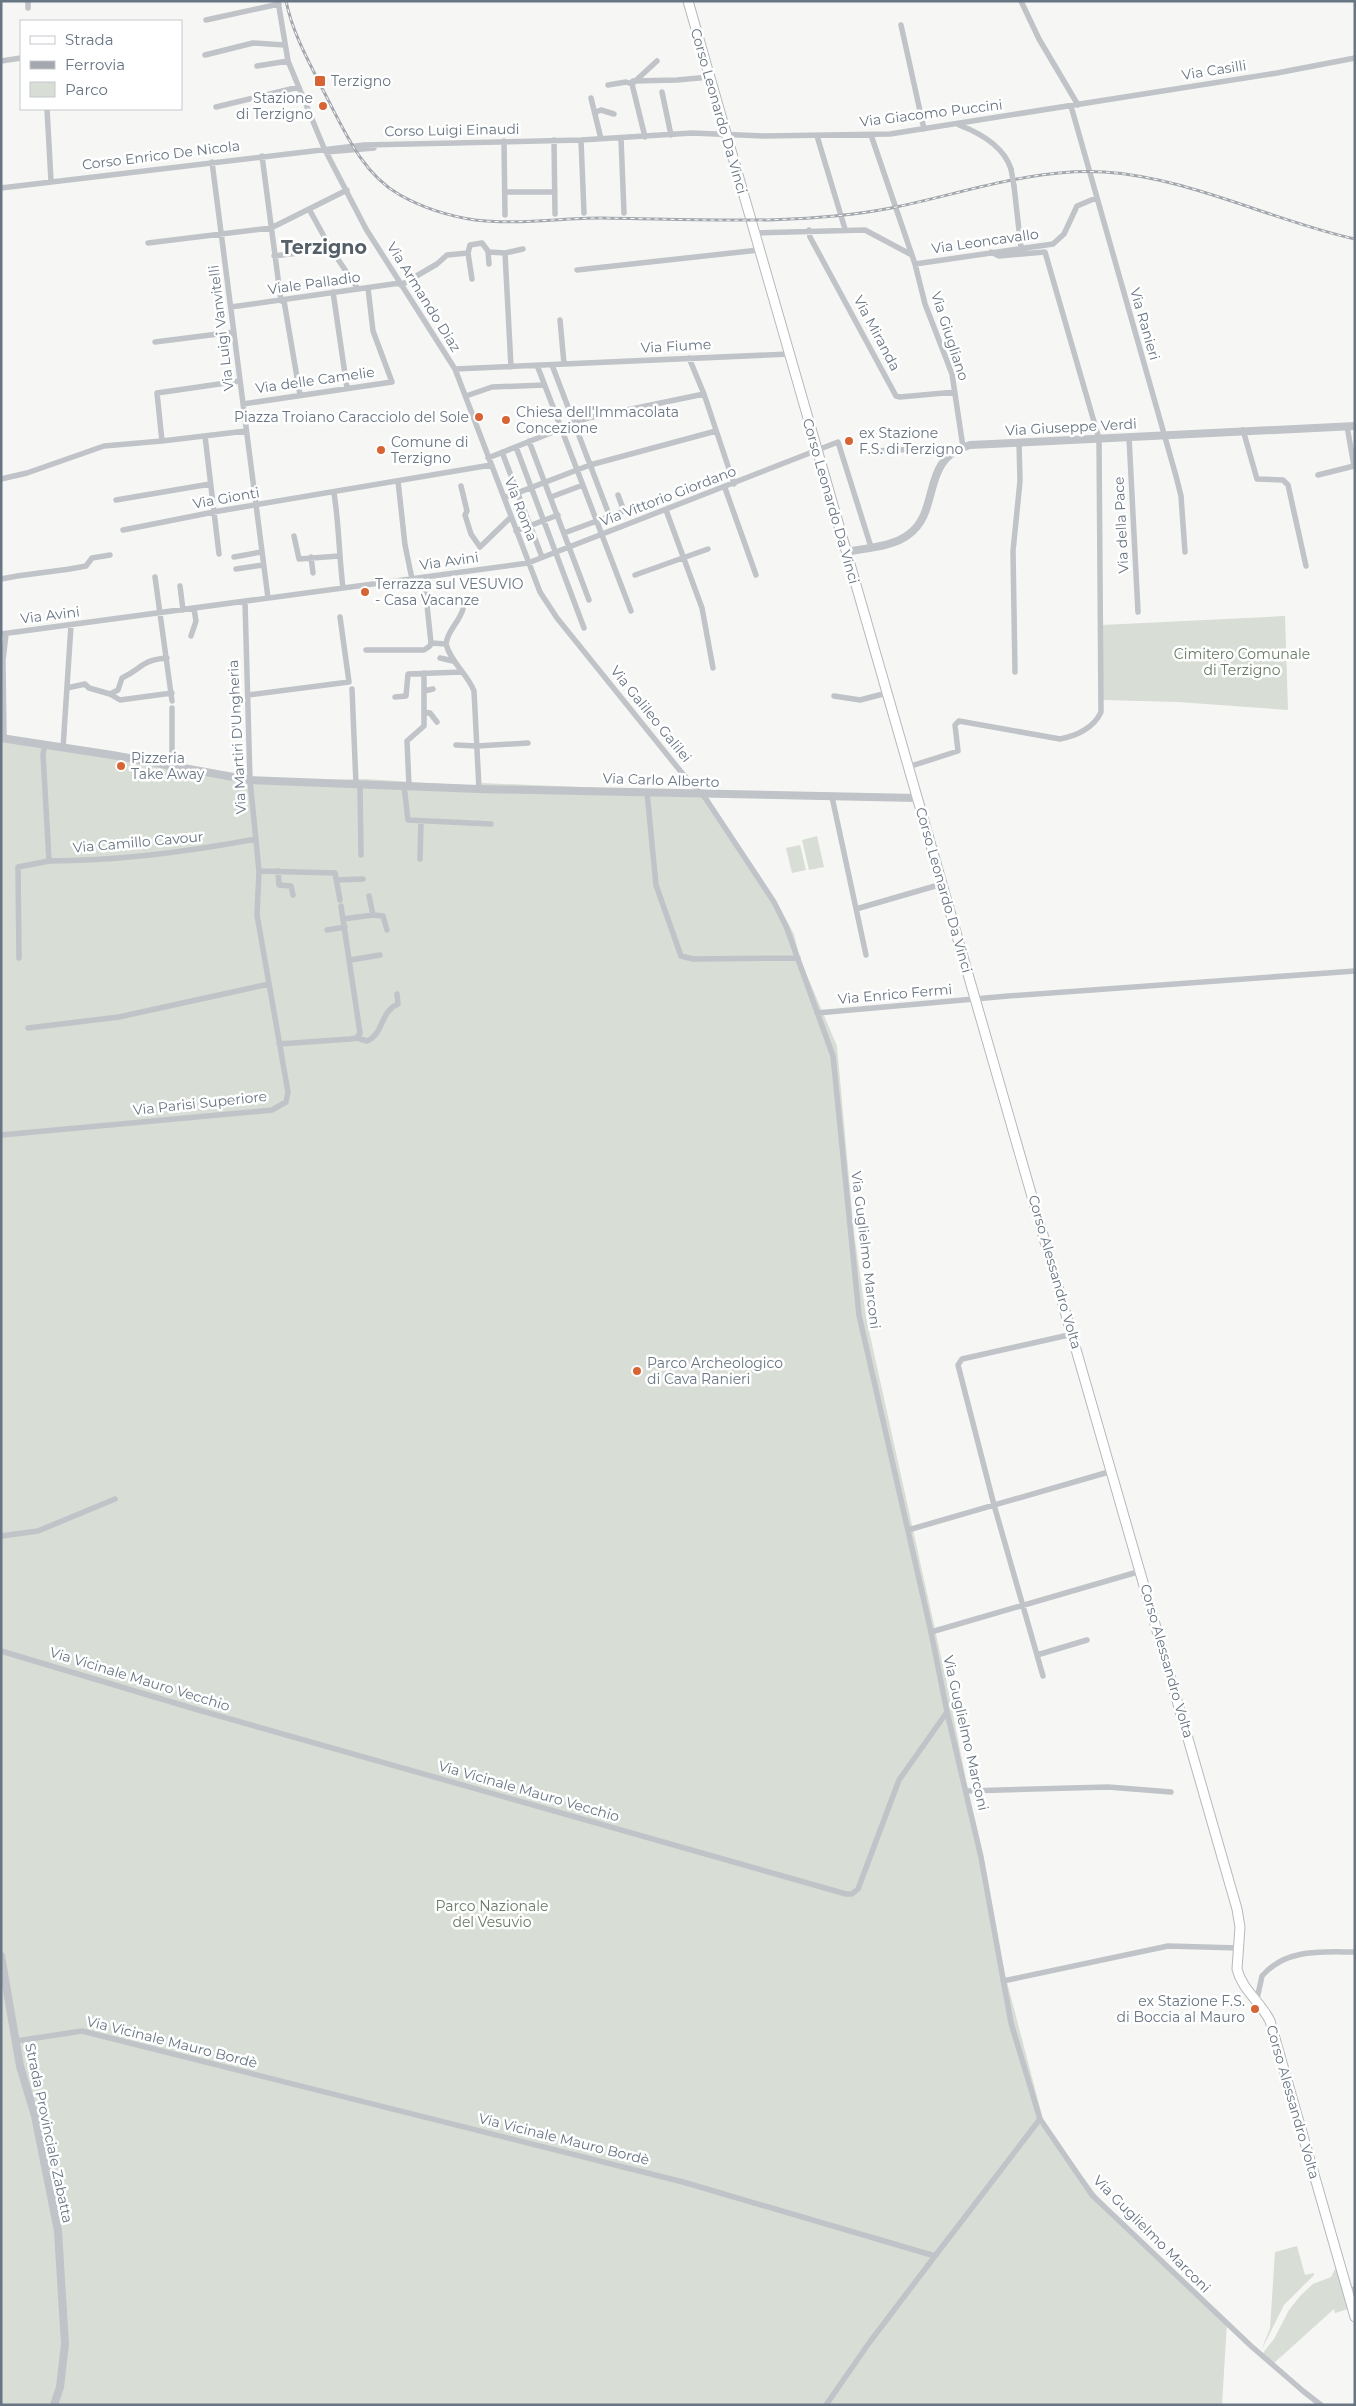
<svg xmlns="http://www.w3.org/2000/svg" width="1356" height="2406" font-family="Montserrat,sans-serif">
<rect width="100%" height="100%" fill="#f6f7f4"/>
<!-- green -->
<path fill="#d8ddd5" d="M1285 616 1288 710 1178 702 1103 700 1102 625Z
M1 735 143 756 210 775 323 780 365 779 478 786 482 783 700 792 775 900 794 934 800 959 837 1046 854 1233 866 1317 946 1679 1003 1967 1043 2119 1067 2156 1101 2201 1227 2322 1222 2405H1Z
M817 836 824 867 809 870 802 840Z
M800 845 806 870 792 873 786 848Z
M1297 2246 1305 2275 1314 2273V2275L1284 2305 1261 2351 1270 2328 1275 2252Z
M1336 2267 1348 2309 1335 2313 1334 2309 1274 2363 1263 2353 1274 2339 1289 2310 1301 2295 1313 2284 1331 2277Z"/>
<g fill="none" stroke-linecap="round" stroke-linejoin="round">
<!-- secondary casing -->
<g stroke="#b5b9bd" stroke-width="11">
<path id="secondary" d="M688 1 1237 1909 1240 1927 1237 1969C1242 1990 1261 2002 1270 2021L1355 2317"/>
</g>
<!-- minor -->
<path stroke="#c0c3c7" stroke-width="5.5" d="M28 1V8
M278 1 288 61 324 148 366 229 455 369 540 592 557 618 682 773 706 799 774 902 786 926 833 1056 859 1315 931 1632 947 1712 981 1857 1011 2023 1040 2119 1092 2195 1251 2346 1303 2391 1321 2405
M1021 1 1039 39 1078 105
M206 20 279 4
M901 25 924 129
M205 55 253 43 285 45
M1 61 21 58
M257 66 288 61
M633 81 677 80 710 77
M608 85 626 82 632 84
M662 92 671 135
M591 98 601 139
M1071 106 1176 476 1181 496 1185 552
M216 107 299 87
M47 109 51 181
M596 112 601 110 614 114
M959 125C980 133 1004 147 1011 169
M871 135 915 264 925 304 952 374 963 447
M817 136 845 229
M645 137 632 84 657 61
M621 138 624 213
M554 140 555 214
M581 140 584 213
M504 141 505 215
M326 152 374 148
M262 156 281 301
M212 162 268 598
M1014 186 1021 248
M1 188 364 145 581 140 692 133 764 136 890 134 1277 73 1355 58
M505 192H555
M309 209 331 249 358 289
M809 230 810 237 896 396 900 397 955 392
M754 233 865 230 910 254
M148 243 271 228 347 190
M489 252 505 253 511 367
M468 253 472 279
M505 253 523 249
M274 256 331 249
M915 264 1053 244 1064 234 1077 206 1096 198
M577 270 759 250
M401 285 437 264 447 255 468 253 470 245 482 243 488 251 489 264
M333 292 347 388
M284 301 300 395
M231 307 400 283
M560 320 564 364
M155 342 234 332
M689 358 704 394 734 484
M537 365 631 611
M552 365 610 517
M455 369 789 354
M466 396 492 387 544 385
M243 404 392 382 373 331 368 288
M1243 430 1257 479 1283 480 1288 485 1306 566
M205 436 219 554
M1129 437 1138 612
M162 441 157 393 240 381
M529 441 589 600
M516 447 584 628
M875 451 946 448 956 449
M502 452 542 557
M488 458 588 418 704 394
M1318 475 1354 466 1347 426
M1 479 27 473 104 446 162 441 246 431
M398 481 405 545 412 579
M461 486 467 511 465 515 471 534 480 547 511 517
M725 488 756 575
M334 493C339 524 339 556 343 588
M551 497 583 485
M504 498 590 465 716 431
M116 500 210 484
M666 510 702 608 713 668
M123 530 219 511 491 465
M516 531 558 515
M564 533 624 511 618 495
M294 536 299 559 339 556
M234 557 261 552
M311 557 313 573
M236 569 263 565
M635 575 708 549
M155 577 172 701
M424 577 431 643 446 644C451 663 467 673 474 691L479 789
M1 579C30 573 58 572 86 566L92 558 110 555
M180 586 183 610
M1 634 528 563 838 442 871 547
M191 636 196 621 194 609
M446 644C448 629 459 623 463 609
M366 650H424L430 646 431 643
M440 658 453 661
M1015 672 1013 551 1020 481 1019 442
M67 688 85 684 89 688 110 694 120 700 172 693
M352 689 356 784
M424 691 433 689
M110 694 118 690 122 678C143 668 141 660 167 658
M248 695 349 682 340 617
M834 696 860 700 887 693
M395 697 406 696 408 674 462 672
M424 712 430 713 437 722
M4 738 3 660 6 634
M45 745 43 754 49 861C119 861 187 852 256 839
M456 745 477 746 528 743
M63 748 71 625
M172 766V708
M908 767 958 751 955 725 959 721 1060 739C1076 736 1094 728 1101 712L1099 439 1045 252 999 256 991 252
M360 784 361 855
M404 786 408 820 491 824
M409 786 407 741 424 726V673
M647 792 656 885 681 956 693 959 798 958
M832 797 866 955
M420 859 421 821
M259 871 335 873 340 900
M278 871 279 885 291 886 293 895
M337 880 363 879
M369 896 373 915
M856 909 942 884
M343 919 373 915 383 916 387 930
M327 930 345 927
M19 958 18 867 49 861
M350 960 380 955
M817 1013 1008 996 1355 971
M28 1028 119 1017 269 984
M357 1038 367 1041C384 1034 380 1011 398 1004L397 994
M279 1044 350 1039 357 1038 360 1033 341 906
M1 1135 272 1110 286 1102 288 1092 257 915 259 871 250 780 245 602
M908 1530 1112 1471
M1 1536 38 1531 115 1499
M931 1632 1141 1571
M1 1651 195 1709 846 1894H852L858 1889 899 1780 947 1712
M1037 1655 1087 1640
M1043 1676 994 1505 958 1365 962 1359 1073 1334
M966 1791 1108 1787 1171 1792
M1003 1981 1168 1946 1239 1948
M1257 1999 1262 1976C1286 1948 1322 1952 1355 1952
M16 2041 82 2031 683 2182 935 2256 1040 2119
M1347 2291 1355 2289
M826 2405 869 2343 935 2256"/>
<!-- tertiary -->
<path stroke="#c0c3c7" stroke-width="8" d="M846 552C865 548 892 547 908 535 942 511 919 459 970 445L1355 426
M1 738 112 755 250 780 479 789 917 798
M1 1956 20 2066 35 2116 58 2231 65 2344 60 2387 54 2405"/>
<!-- secondary -->
<use href="#secondary" stroke="#fff" stroke-width="9"/>
<!-- rail casing -->
<g stroke="#a4a8ae" stroke-width="3">
<path id="rail" d="M286 1C293 34 308 60 323 90 343 128 361 173 400 195 423 208 449 216 475 220 516 225 560 218 601 218 694 219 799 226 891 208 962 194 1030 168 1104 172 1188 177 1273 221 1355 239"/>
</g>
<!-- rail -->
<use href="#rail" stroke="#fff" stroke-width="1" stroke-dasharray="4" stroke-linecap="butt"/>
<!-- minor-bridge -->
<path stroke="#c0c3c7" stroke-width="5.5" d="M1011 169 1014 186"/>
</g>
<!-- markers -->
<g fill="#d66434" stroke="#fff" stroke-width="2">
<rect x="314" y="75" width="12" height="12" rx="2.5"/>
<circle cx="323" cy="106" r="5"/>
<circle cx="479" cy="417" r="5"/>
<circle cx="506" cy="420" r="5"/>
<circle cx="849" cy="441" r="5"/>
<circle cx="381" cy="450" r="5"/>
<circle cx="365" cy="592" r="5"/>
<circle cx="121" cy="766" r="5"/>
<circle cx="637" cy="1371" r="5"/>
<circle cx="1255" cy="2009" r="5"/>
</g>
<g text-anchor="middle" stroke-width="5" stroke-linejoin="round" paint-order="stroke">
<!-- street labels -->
<g font-size="14" fill="#687583" stroke="#fff">
<text transform="translate(1214 70) rotate(-9)" y="5">Via Casilli</text>
<text transform="translate(719 111) rotate(74)" y="5">Corso Leonardo Da Vinci</text>
<text transform="translate(931 113) rotate(-7)" y="5">Via Giacomo Puccini</text>
<text transform="translate(452 130) rotate(-1)" y="5">Corso Luigi Einaudi</text>
<text transform="translate(161 155) rotate(-7)" y="5">Corso Enrico De Nicola</text>
<text transform="translate(985 241) rotate(-8)" y="5">Via Leoncavallo</text>
<text transform="translate(314 283) rotate(-8)" y="5">Viale Palladio</text>
<text transform="translate(424 297) rotate(58)" y="5">Via Armando Diaz</text>
<text transform="translate(1145 324) rotate(74)" y="5">Via Ranieri</text>
<text transform="translate(221 328) rotate(-97)" y="5">Via Luigi Vanvitelli</text>
<text transform="translate(877 333) rotate(62)" y="5">Via Miranda</text>
<text transform="translate(950 336) rotate(72)" y="5">Via Giugliano</text>
<text transform="translate(676 346) rotate(-3)" y="5">Via Fiume</text>
<text transform="translate(315 380) rotate(-8)" y="5">Via delle Camelie</text>
<text transform="translate(1071 427) rotate(-3)" y="5">Via Giuseppe Verdi</text>
<text transform="translate(668 496) rotate(-21)" y="5">Via Vittorio Giordano</text>
<text transform="translate(226 498) rotate(-10)" y="5">Via Gionti</text>
<text transform="translate(831 501) rotate(74)" y="5">Corso Leonardo Da Vinci</text>
<text transform="translate(521 509) rotate(69)" y="5">Via Roma</text>
<text transform="translate(1121 525) rotate(-93)" y="5">Via della Pace</text>
<text transform="translate(449 561) rotate(-8)" y="5">Via Avini</text>
<text transform="translate(50 615) rotate(-7)" y="5">Via Avini</text>
<text transform="translate(651 714) rotate(51)" y="5">Via Galileo Galilei</text>
<text transform="translate(237 737) rotate(-93)" y="5">Via Martiri D'Ungheria</text>
<text transform="translate(661 780) rotate(2)" y="5">Via Carlo Alberto</text>
<text transform="translate(138 842) rotate(-5)" y="5">Via Camillo Cavour</text>
<text transform="translate(944 890) rotate(74)" y="5">Corso Leonardo Da Vinci</text>
<text transform="translate(895 994) rotate(-5)" y="5">Via Enrico Fermi</text>
<text transform="translate(200 1103) rotate(-6)" y="5">Via Parisi Superiore</text>
<text transform="translate(866 1250) rotate(83)" y="5">Via Guglielmo Marconi</text>
<text transform="translate(1055 1272) rotate(74)" y="5">Corso Alessandro Volta</text>
<text transform="translate(1167 1661) rotate(74)" y="5">Corso Alessandro Volta</text>
<text transform="translate(140 1679) rotate(17)" y="5">Via Vicinale Mauro Vecchio</text>
<text transform="translate(966 1733) rotate(77)" y="5">Via Guglielmo Marconi</text>
<text transform="translate(529 1791) rotate(16)" y="5">Via Vicinale Mauro Vecchio</text>
<text transform="translate(172 2042) rotate(14)" y="5">Via Vicinale Mauro Bordè</text>
<text transform="translate(1293 2102) rotate(74)" y="5">Corso Alessandro Volta</text>
<text transform="translate(49 2133) rotate(78)" y="5">Strada Provinciale Zabatta</text>
<text transform="translate(564 2139) rotate(14)" y="5">Via Vicinale Mauro Bordè</text>
<text transform="translate(1152 2234) rotate(45)" y="5">Via Guglielmo Marconi</text>
</g>
<!-- poi labels -->
<g font-size="14" fill="#687583" stroke="#fff" text-anchor="start">
<text x="331" y="86">Terzigno</text>
<text x="313" y="103" text-anchor="end">Stazione<tspan x="313" dy="16">di Terzigno</tspan></text>
<text x="516" y="417">Chiesa dell'Immacolata<tspan x="516" dy="16">Concezione</tspan></text>
<text x="469" y="422" text-anchor="end">Piazza Troiano Caracciolo del Sole</text>
<text x="859" y="438">ex Stazione<tspan x="859" dy="16">F.S. di Terzigno</tspan></text>
<text x="391" y="447">Comune di<tspan x="391" dy="16">Terzigno</tspan></text>
<text x="375" y="589">Terrazza sul VESUVIO<tspan x="375" dy="16">- Casa Vacanze</tspan></text>
<text x="131" y="763">Pizzeria<tspan x="131" dy="16">Take Away</tspan></text>
<text x="647" y="1368">Parco Archeologico<tspan x="647" dy="16">di Cava Ranieri</tspan></text>
<text x="1245" y="2006" text-anchor="end">ex Stazione F.S.<tspan x="1245" dy="16">di Boccia al Mauro</tspan></text>
</g>
<!-- park labels -->
<g font-size="14" fill="#697a66" stroke="#fff">
<text x="1242" y="659">Cimitero Comunale<tspan x="1242" dy="16">di Terzigno</tspan></text>
<text x="492" y="1911">Parco Nazionale<tspan x="492" dy="16">del Vesuvio</tspan></text>
</g>
<!-- district labels -->
<g font-size="19" font-weight="bold" fill="#555f68" stroke="#fff">
<text x="324" y="254">Terzigno</text>
</g>
</g>
<!-- border -->
<rect width="1356" height="2406" fill="none" stroke="#687583" stroke-width="5"/>
<!-- legend -->
<rect x="20" y="20" width="162" height="90" fill="#ffffff" stroke="#c3c8cd"/>
<rect x="30" y="36" width="25" height="8" fill="#ffffff" stroke="#c3c8cd"/>
<text x="65" y="45" font-size="15" fill="#687583">Strada</text>
<rect x="30" y="61" width="25" height="8" fill="#a4a8ae" stroke="#c3c8cd"/>
<text x="65" y="70" font-size="15" fill="#687583">Ferrovia</text>
<rect x="30" y="82" width="25" height="15" fill="#d8ddd5" stroke="#c3c8cd"/>
<text x="65" y="95" font-size="15" fill="#687583">Parco</text>
</svg>
